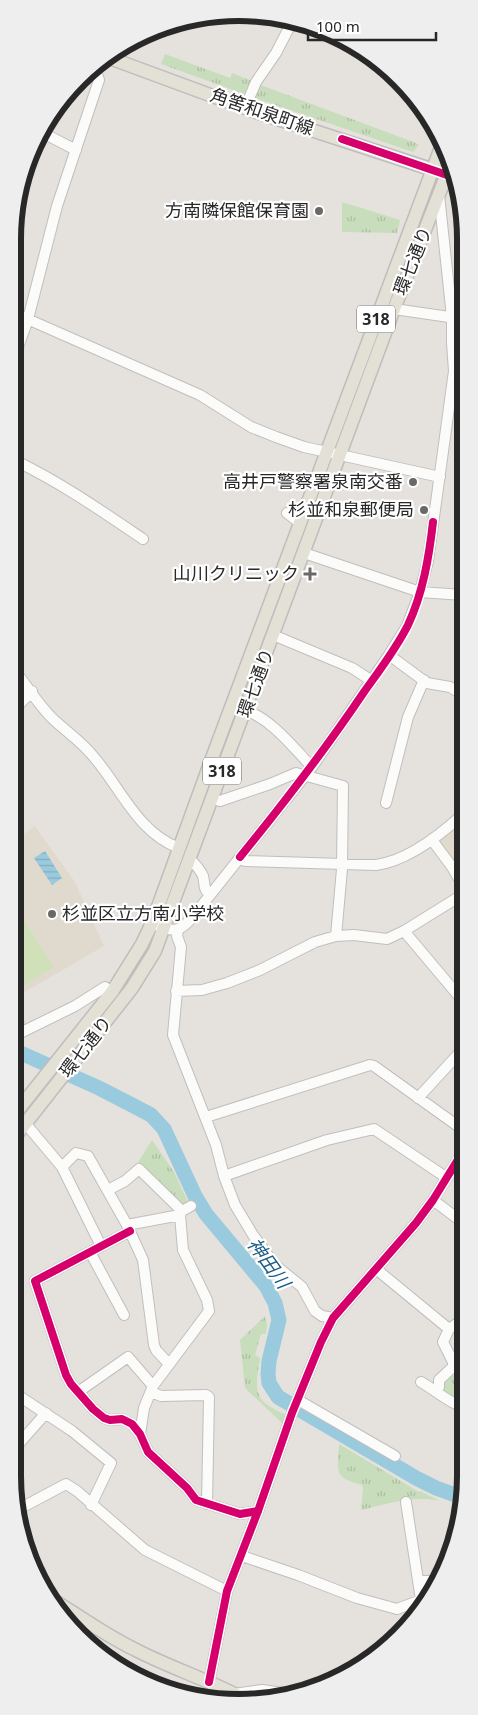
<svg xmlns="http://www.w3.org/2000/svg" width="478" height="1715" font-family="'Noto Sans','Noto Sans JP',sans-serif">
<defs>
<pattern id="grass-tufts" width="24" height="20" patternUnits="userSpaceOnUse" patternTransform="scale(1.25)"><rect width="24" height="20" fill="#c8ddbb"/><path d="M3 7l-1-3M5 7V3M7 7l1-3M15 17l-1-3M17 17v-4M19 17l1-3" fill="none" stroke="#acbea1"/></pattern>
<pattern id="water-rules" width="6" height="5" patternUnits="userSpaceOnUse" patternTransform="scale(1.25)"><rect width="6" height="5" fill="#9acade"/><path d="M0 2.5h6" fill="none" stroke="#85aebe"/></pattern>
</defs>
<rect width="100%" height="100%" fill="#e5e2de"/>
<!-- education -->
<path fill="#dfdacd" d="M462 820V873L437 843 438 840Z
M35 826 75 882 104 946 16 997 14 994 15 840Z"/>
<!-- grass -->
<path fill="url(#grass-tufts)" d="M165 54 230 78 232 73 252 81 247 95 161 64Z
M258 84 416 143 419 145 413 152 255 98 254 93Z
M342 202 400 220 397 233 342 232Z
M14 996 27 1027 14 1032Z
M152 1140 174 1172 189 1204 183 1209 162 1190 137 1164Z
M265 1316 267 1325 266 1334H261L255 1355 260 1358C255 1392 252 1400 286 1415L283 1424 245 1388 240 1340Z
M449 1376H461V1403L440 1390Z
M339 1444 419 1492 420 1491 440 1501C414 1495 387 1504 361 1510L363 1489 362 1485C332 1477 338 1471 339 1444Z"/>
<!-- pitch -->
<path fill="#d0e0b9" d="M14 905 54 967 15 991 14 990Z"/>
<!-- water -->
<path fill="url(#water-rules)" d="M45 851 62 878 52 885 34 858Z"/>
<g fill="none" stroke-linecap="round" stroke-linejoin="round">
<!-- river -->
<path stroke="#9acade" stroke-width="15" d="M14 1050 99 1088 132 1105 151 1115 164 1129 195 1196 206 1214 266 1286 275 1303 279 1320 269 1361 268 1374 269 1383 278 1397 416 1478 436 1488 461 1497"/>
<!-- minor casing -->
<g stroke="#c0bebf" stroke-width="12">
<path id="minor" d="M332 35 378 64
M245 108 256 82 276 53 293 20
M43 133 76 150
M394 309 463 319
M16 314 200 395 251 427 276 437 304 447 440 477
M16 353 28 319 57 206 99 80 95 68
M16 461C63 484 100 510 143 539
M287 513 300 523
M304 553 420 592 463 595
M273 635 352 668 372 681
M389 655 427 683 450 687 463 695
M15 671C28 687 39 706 54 720 67 732 82 742 93 756 121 788 137 832 179 848
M15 709 32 691
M246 710C274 722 291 745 312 767
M212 799 220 801 270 784 296 773 343 786 342 869 336 936
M386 803 408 717 424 680
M15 832 16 833
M432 840 452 867 462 884
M240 857 245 861 376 865C407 861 440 835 462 815
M190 859C195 864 200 869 203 876 205 884 203 889 210 895
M158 926C174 932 179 932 191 919L312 767 389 655 407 626 420 592 428 561 454 371 452 343V317L439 195
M178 930 177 936 181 947 173 1035 216 1145 224 1176 235 1205 253 1235 275 1265 302 1287 315 1311 322 1316 333 1318
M404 931 462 1000
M176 991 202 990 227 983 260 970 315 942 336 936 354 935 387 939 404 931 462 895
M14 1036 75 1006 105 987 112 992
M418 1098 462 1050
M206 1117 370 1065 374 1066 462 1129
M25 1123 62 1167 101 1246
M62 1167 76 1153 88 1156 127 1225 143 1260 154 1345 156 1350 168 1363
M224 1176 327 1140 374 1129 447 1178
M108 1190 125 1181 139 1169 182 1211
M433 1200 462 1222
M127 1225 180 1215 182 1211 191 1206
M130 1231 35 1281 66 1375 71 1384 93 1409 104 1418 110 1420 122 1419 132 1424 140 1434 148 1452 187 1488 196 1500 240 1514 258 1511
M90 1252 124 1315
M376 1269 449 1329
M421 1382C432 1388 451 1404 461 1406
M437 1391 439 1387V1380L453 1367V1362L443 1342 449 1329 462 1320
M13 1392 72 1431 111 1463 91 1505
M78 1392 128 1357 153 1386
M151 1392 161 1396 206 1395 209 1397 207 1504
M298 1400 395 1456
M140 1434 144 1408 153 1386 209 1311 207 1300 183 1250 180 1215
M13 1445 16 1447 46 1413
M19 1509 66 1484 77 1491 145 1550 227 1591
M242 1556 298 1575 357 1598 397 1609 421 1600 406 1502
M418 1581H438
M209 1682 227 1591 258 1511 292 1413 321 1342 333 1318 416 1223 433 1200 462 1153
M234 1694 262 1690 297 1695"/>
</g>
<!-- major casing -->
<g stroke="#bebdbc" stroke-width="15">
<path id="major" d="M107 57 256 112 440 172
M14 1115 112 992 142 944 152 923 215 750 443 142
M14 1138 132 988 155 951 394 309 450 166
M52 1599C79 1616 105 1635 134 1649 170 1668 210 1680 246 1700"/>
</g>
<!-- minor -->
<use href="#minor" stroke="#fbfbfa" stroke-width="10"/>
<!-- major -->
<use href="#major" stroke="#e3e0d5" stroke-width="12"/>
<!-- cycleway casing -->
<g stroke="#fff" stroke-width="11">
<path id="cycleway" d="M342 139 447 175
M240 857C284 803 325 750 364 692 379 671 396 649 408 625 423 593 429 557 433 522
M130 1231 35 1281 66 1375 71 1384 93 1409 104 1418 110 1420 122 1419 132 1424 140 1434 148 1452 187 1488 196 1500 240 1514 258 1511
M209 1682 227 1591 258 1511 292 1413 321 1342 333 1318 416 1223 433 1200 462 1153"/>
</g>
<!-- cycleway -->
<use href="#cycleway" stroke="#d6006c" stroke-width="8"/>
</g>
<!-- markers -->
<g fill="#6a6968" stroke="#fff" stroke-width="2">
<circle cx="319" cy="211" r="5"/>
<circle cx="413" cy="482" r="5"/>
<circle cx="424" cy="510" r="5"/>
<path d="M307.5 566.5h5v5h5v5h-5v5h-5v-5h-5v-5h5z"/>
<circle cx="52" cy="914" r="5"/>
</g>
<g text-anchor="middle" stroke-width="4.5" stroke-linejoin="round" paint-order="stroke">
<!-- shield labels -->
<g fill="#fff" stroke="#686868" stroke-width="1">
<rect x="357" y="305.5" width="38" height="27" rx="4"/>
<rect x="203" y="757.5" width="38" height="27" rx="4"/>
</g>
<g font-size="16" font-weight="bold" fill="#282828">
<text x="376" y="325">318</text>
<text x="222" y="777">318</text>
</g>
<!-- street labels -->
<g font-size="18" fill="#282828" stroke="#fff">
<text transform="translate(262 112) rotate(19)" y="6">角筈和泉町線</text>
<text transform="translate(413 261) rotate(-68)" y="6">環七通り</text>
<text transform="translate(256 683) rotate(-70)" y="6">環七通り</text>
<text transform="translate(86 1047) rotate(-52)" y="6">環七通り</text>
</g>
<!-- poi labels -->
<g font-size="18" fill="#282828" stroke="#fff" text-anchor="end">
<text x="309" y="217">方南隣保館保育園</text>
<text x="403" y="488">高井戸警察署泉南交番</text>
<text x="414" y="516">杉並和泉郵便局</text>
<text x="299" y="580">山川クリニック</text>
<text x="62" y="920" text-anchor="start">杉並区立方南小学校</text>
</g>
<!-- water labels -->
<g font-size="19" font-style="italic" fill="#1d5e86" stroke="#fff">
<text transform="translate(269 1263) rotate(54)" y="7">神田川</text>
</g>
</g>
<!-- crop -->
<path d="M0 0H478V1715H0ZM239 21H239A218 218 0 0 1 457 239V1476A218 218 0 0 1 239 1694H239A218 218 0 0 1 21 1476V239A218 218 0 0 1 239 21Z" fill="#eee" fill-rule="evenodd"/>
<path fill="none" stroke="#282828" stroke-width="6" d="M239 21H239A218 218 0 0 1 457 239V1476A218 218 0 0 1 239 1694H239A218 218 0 0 1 21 1476V239A218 218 0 0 1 239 21Z"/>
<!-- scale -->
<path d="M308 32v8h128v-8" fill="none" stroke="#282828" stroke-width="2.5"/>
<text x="316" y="32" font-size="15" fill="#282828" stroke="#ffffff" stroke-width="4" paint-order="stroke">100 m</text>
</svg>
